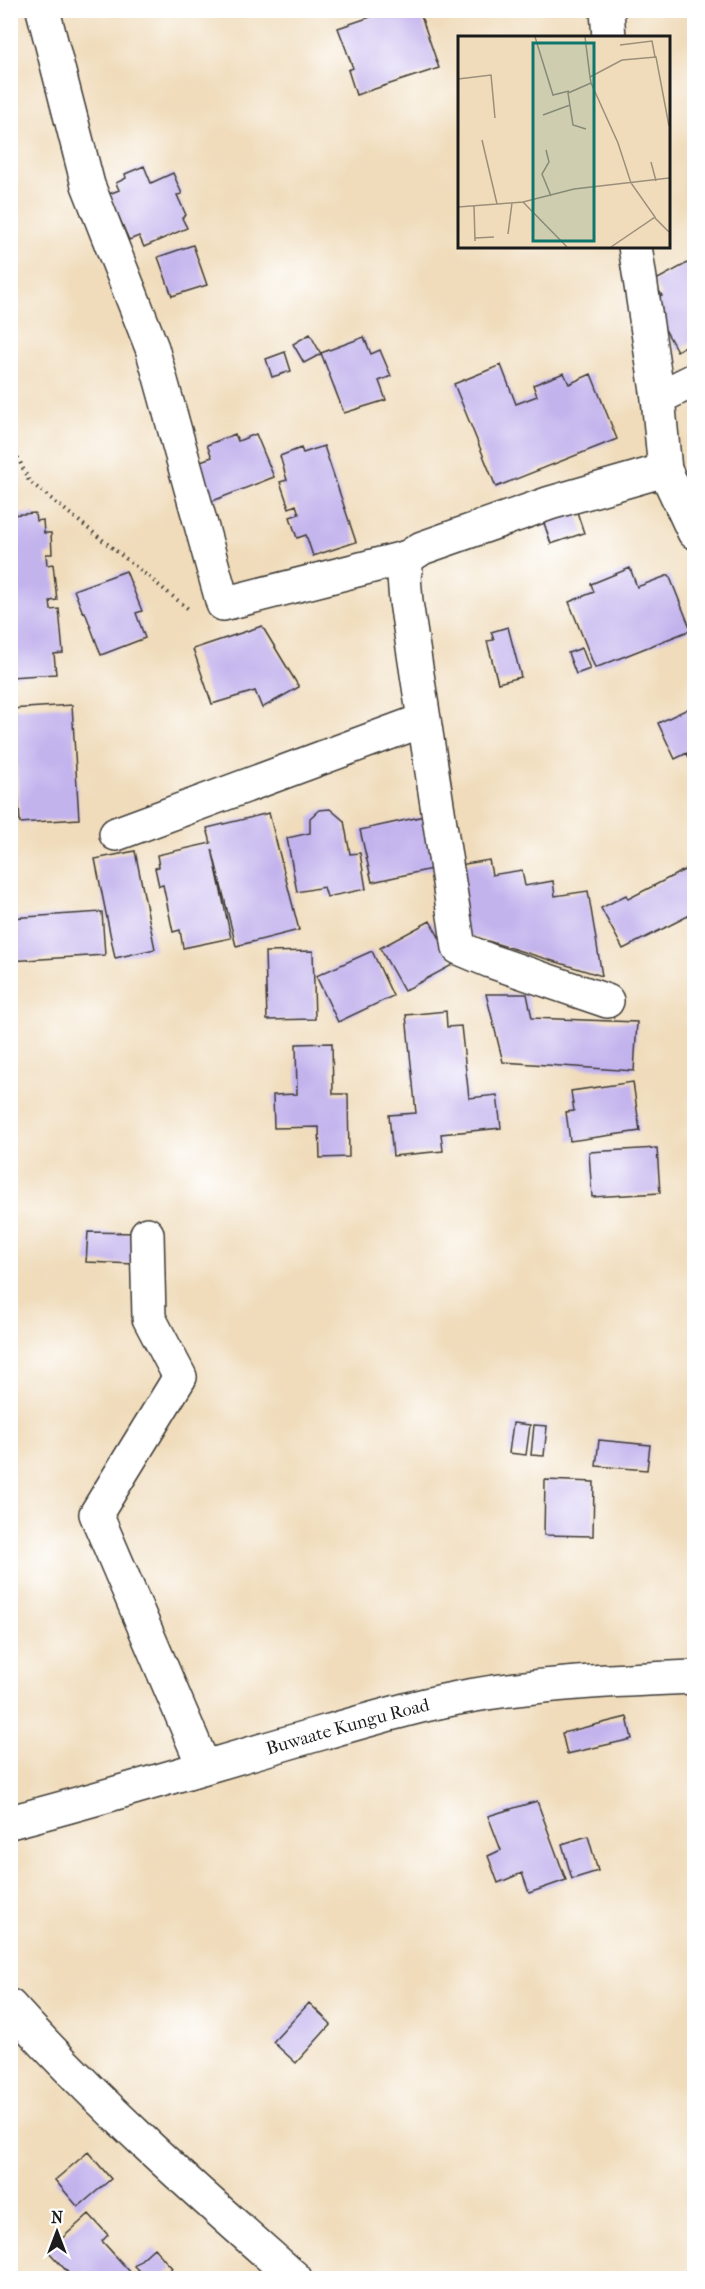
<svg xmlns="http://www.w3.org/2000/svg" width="705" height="2289" font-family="'IM FELL French Canon',serif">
<rect width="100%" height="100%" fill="#fff"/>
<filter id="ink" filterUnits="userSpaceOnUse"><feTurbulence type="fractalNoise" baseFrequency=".0167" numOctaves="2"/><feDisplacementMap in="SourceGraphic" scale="12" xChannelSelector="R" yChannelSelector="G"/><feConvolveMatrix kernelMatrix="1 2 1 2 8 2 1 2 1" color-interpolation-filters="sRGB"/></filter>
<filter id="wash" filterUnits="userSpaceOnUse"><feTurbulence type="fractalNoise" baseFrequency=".008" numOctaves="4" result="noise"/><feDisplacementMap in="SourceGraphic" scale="24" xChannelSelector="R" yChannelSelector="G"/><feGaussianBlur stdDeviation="1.35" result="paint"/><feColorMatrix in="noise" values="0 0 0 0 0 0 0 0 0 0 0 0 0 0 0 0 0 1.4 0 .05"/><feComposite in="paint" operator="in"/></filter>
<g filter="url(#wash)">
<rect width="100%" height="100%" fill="#f0dcbb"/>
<g id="blocks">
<!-- building -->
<path fill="#c3b3ed" d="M391 10H419L439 68 356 95 348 70 353 68 338 28Z
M144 166 151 183 173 173 182 194 177 195 186 215 182 218 187 228 144 247 139 236 129 240 109 194 119 190 116 183 126 178 125 174Z
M193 245 207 285 172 296 158 257Z
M693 260 694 264V341L677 351 650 302 662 296 654 281Z
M310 334 321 354 304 363 293 344Z
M364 337 371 354 380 350 391 376 379 381 386 400 344 413 321 353Z
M285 352 291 371 272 377 266 359Z
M501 365 516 404 537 396 533 385 564 373 569 384 591 374 617 439 496 487 454 384Z
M235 434 238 441 256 434 274 477 210 502 195 463 212 457 207 445Z
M324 446 356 542 313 556 306 535 297 538 290 517 299 514 296 505 289 508 280 482 287 480 280 456 301 448 303 453Z
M574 503 584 533 551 544 541 514Z
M35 513 36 521 43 520 44 533H51L52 554H46L47 565 53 564 57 600 50 601 51 610 59 609 63 653 54 654 56 674 10 677V515Z
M630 568 637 587 669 575 691 630 595 668 569 602 594 592 591 584Z
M126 571 142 611 136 613 145 638 101 655 85 612 83 613 74 590Z
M262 626 299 687 262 708 255 691 212 704 193 649Z
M508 627 521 677 498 683 487 641 494 640 491 632Z
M582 648 590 669 576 674 568 653Z
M72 705 79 819 20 823 16 755 10 756V709Z
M694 706V769L687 753 675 759 658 723Z
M330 809 344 821 350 854 360 853 366 889 327 897 324 887 297 892 287 838 310 833V818L319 810Z
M269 813 299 930 236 946 212 849 231 938 183 948 180 930 173 932 163 885 159 886 155 868 159 867 157 855 211 843 207 828Z
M429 815 441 867 372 882 360 830Z
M135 851 155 949 115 958 95 859Z
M489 860 492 875 522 870 525 886 553 881 555 896 588 891 602 976 465 934 453 866Z
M694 865V913L623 949 601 908 626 895 628 899Z
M102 912 105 955 10 961V918Z
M430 921 454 964 404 991 380 948Z
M313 951 315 1019 267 1020 265 952Z
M372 951 393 996 338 1022 316 976Z
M486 994H527L532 1018 637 1022 634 1071 503 1062Z
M446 1011 447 1027 461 1026 469 1098 497 1095 501 1128 441 1134 443 1151 393 1156 389 1115 416 1113 406 1015Z
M332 1043 333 1094H348L349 1157 320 1158 319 1127 274 1128 273 1095 297 1094 296 1044Z
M633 1082 640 1131 570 1141 566 1112 574 1111 571 1091Z
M657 1148 660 1193 592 1197 589 1152Z
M88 1232 136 1233 135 1264 86 1262Z
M513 1423 530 1425 526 1455 509 1453Z
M534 1425 547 1426 544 1456 531 1455Z
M599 1440 650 1445 647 1470 596 1466Z
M545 1480 594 1482 593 1536 544 1535Z
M627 1717 632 1739 567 1754 562 1733Z
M537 1801 566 1880 529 1893 522 1873 498 1883 488 1856 501 1850 488 1816Z
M588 1836 598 1871 572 1879 562 1844Z
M309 2003 331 2024 296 2063 273 2042Z
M88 2152 111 2179 78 2207 55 2180Z
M89 2214 108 2235 102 2241 131 2273 124 2278H73L48 2251Z
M154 2248 172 2268 160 2278H146L134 2266Z"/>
</g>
</g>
<g filter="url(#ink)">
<use href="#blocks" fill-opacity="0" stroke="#3c3934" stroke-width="1.5"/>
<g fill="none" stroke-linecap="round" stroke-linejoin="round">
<!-- minor casing -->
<g stroke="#3c3934" stroke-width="36">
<g id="minor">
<path d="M43 10 88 185 152 348 223 604 408 557"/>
<path d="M607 10 609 38"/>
<path d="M635 246 658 398"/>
<path d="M694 380 658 398 665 470 694 532"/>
<path d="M116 834 424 720"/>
<path d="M607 1001 490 961 459 948 406 602 404 576 408 557 422 548 550 503 665 470"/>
<path d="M147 1234 149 1318 180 1377 96 1514 204 1767"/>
<path id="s1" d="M10 1822C117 1795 222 1761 329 1731 375 1718 422 1704 469 1696 544 1683 618 1680 694 1677"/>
<path d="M10 2006C98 2104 197 2192 295 2278"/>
</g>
</g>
<!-- path -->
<path stroke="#3c3934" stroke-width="4" stroke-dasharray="1.5 4.5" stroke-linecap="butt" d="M10 441 29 481 191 611"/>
<!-- minor -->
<use href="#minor" stroke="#fff" stroke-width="33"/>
</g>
</g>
<g text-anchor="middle" stroke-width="6" stroke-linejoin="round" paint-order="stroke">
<!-- street labels -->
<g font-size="18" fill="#1c1c1c" stroke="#fff">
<text dy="6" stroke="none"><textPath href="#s1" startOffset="351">Buwaate Kungu Road</textPath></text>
</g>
</g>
<!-- overview -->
<g transform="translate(458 36)">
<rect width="212" height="212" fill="#f0dcbb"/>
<path fill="none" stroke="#9b8f7b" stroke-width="1.5" d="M77 1 95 59 111 55M127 1 132 41M162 9 194 5 197 21M0 43 33 39 37 82M133 47 160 107 173 147 197 181 153 211M133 47 132 41 164 24 198 21 211 90M85 79 112 69M128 93 115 89 110 57 133 47M24 104 39 168M88 114 91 126 84 138 93 160M193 126 198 145M65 166 109 211M16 169 17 205M0 171 65 166 116 153 211 142M197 182 211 196M50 198 54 167M17 202 36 201"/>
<path fill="#0f766e" fill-opacity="0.15" stroke="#0f766e" stroke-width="3" d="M75 7H136V205H75Z"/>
<rect width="212" height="212" fill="none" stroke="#1c1c1c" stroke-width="3"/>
</g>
<!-- margin -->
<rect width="705" height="2289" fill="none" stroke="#fff" stroke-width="36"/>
<!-- north arrow -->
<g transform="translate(57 2232)" stroke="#ffffff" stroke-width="4.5" paint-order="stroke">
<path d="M0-4.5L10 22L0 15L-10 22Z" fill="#1c1c1c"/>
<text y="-9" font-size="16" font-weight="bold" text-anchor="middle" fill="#1c1c1c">N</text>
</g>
</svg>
